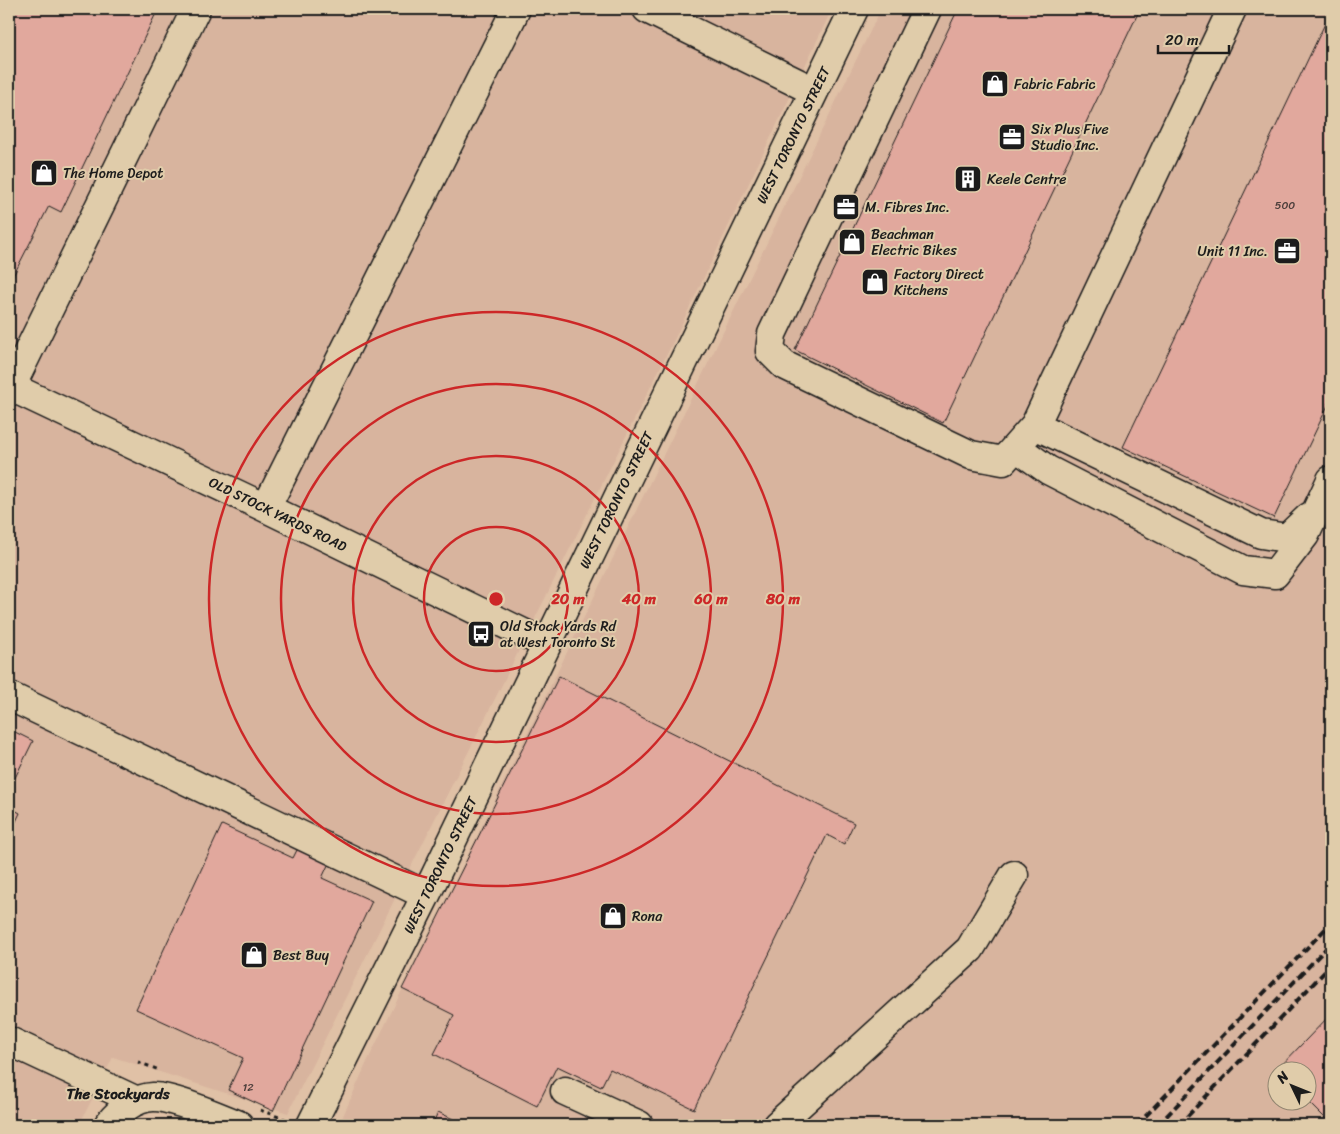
<svg xmlns="http://www.w3.org/2000/svg" width="1340" height="1134" font-family="Sriracha,sans-serif">
<rect width="100%" height="100%" fill="#e0c1a6"/>
<filter id="ink" filterUnits="userSpaceOnUse"><feTurbulence type="fractalNoise" baseFrequency=".02" numOctaves="2"/><feDisplacementMap in="SourceGraphic" scale="10" xChannelSelector="R" yChannelSelector="G"/><feConvolveMatrix kernelMatrix="1 2 1 2 8 2 1 2 1" color-interpolation-filters="sRGB"/></filter>
<g filter="url(#ink)">
<!-- built -->
<path fill="#d8b49e" fill-rule="evenodd" d="M9 9H832L675 338 288 1113 113 1057 79 1125H9Z
M881 9H1331V1125H339L367 1062ZM1278 1072H1308V1102H1278Z"/>
<!-- building -->
<path fill="#e1a89d" stroke="#1c1c1c" d="M9 9H158L61 212 49 206 11 280 9 279Z
M958 9H1140L943 423 795 350Z
M1331 11V399L1274 518 1123 447Z
M559 676 854 823 844 844 827 835 694 1109 610 1069 601 1087 557 1066 537 1106 434 1054 454 1015 402 989Z
M9 729 33 741 9 790Z
M9 807 20 813 9 836Z
M222 825 293 858 298 848 329 863 322 878 372 901 273 1111 228 1090 243 1058 136 1009Z
M1331 1014V1124L1308 1101V1072L1276 1071Z
M438 1112 466 1125H432Z"/>
<g fill="none" stroke-linecap="round" stroke-linejoin="round">
<!-- minor casing -->
<g stroke="#1c1c1c" stroke-width="31">
<path id="minor" d="M647 9 814 91
M927 9 772 334 770 351 784 365 971 455 1003 461 1035 425 1232 9
M9 386 266 508 546 644
M9 391 196 9
M1035 425 1261 534 1287 538 1309 517
M1016 447 1048 470 1243 570 1275 574 1305 535 1331 480
M266 508 516 9
M9 696 426 895
M9 1041 137 1101
M565 1091 639 1125
M108 1125C119 1111 134 1098 153 1097 171 1096 221 1118 239 1125
M311 1125 426 895 854 9
M777 1125 970 949 1014 875"/>
</g>
<!-- path -->
<path stroke="#1c1c1c" stroke-width="3" stroke-dasharray="4 4" stroke-linecap="butt" d="M138 1062 159 1070
M260 1110 287 1120"/>
<!-- minor -->
<use href="#minor" stroke="#e0ccaa" stroke-width="28"/>
<!-- rail -->
<path stroke="#1c1c1c" stroke-width="4" stroke-dasharray="8 4" stroke-linecap="butt" d="M1137 1125 1331 923
M1158 1125 1331 943
M1179 1125 1331 965"/>
</g>
</g>
<!-- distance rings -->
<g fill="none" stroke="#cd2727" stroke-width="2.5">
<circle cx="496" cy="599" r="72"/>
<circle cx="496" cy="599" r="143"/>
<circle cx="496" cy="599" r="215"/>
<circle cx="496" cy="599" r="287"/>
</g>
<!-- icons -->
<defs>
<g id="shop-square" transform="scale(1.4375)"><rect x="-9" y="-9" width="18" height="18" rx="4" fill="#1c1c1c" stroke="#e0ccaa"/><path d="M-5-2.5h2.3a2.7 3.5 0 0 1 5.4 0H5L5.5 6h-11ZM-1.5-2.5h3a1.5 2.3 0 0 0-3 0Z" fill="#fff"/></g>
<g id="office-square" transform="scale(1.4375)"><rect x="-9" y="-9" width="18" height="18" rx="4" fill="#1c1c1c" stroke="#e0ccaa"/><path d="M-6-3h4V-5.5h4V-3h4V5H-6ZM-1-4.5V-3h2v-1.5ZM-6 0V1H6V0Z" fill="#fff"/></g>
<g id="building-square" transform="scale(1.4375)"><rect x="-9" y="-9" width="18" height="18" rx="4" fill="#1c1c1c" stroke="#e0ccaa"/><path d="M-4-6H4V6H1V3H-1V6H-4ZM-2.5-4.3h1.7v1.8h-1.7ZM.8-4.3h1.7v1.8H.8ZM-2.5-1h1.7V.8h-1.7ZM.8-1h1.7V.8H.8Z" fill="#fff"/></g>
<g id="bus-square" transform="scale(1.4375)"><rect x="-9" y="-9" width="18" height="18" rx="4" fill="#1c1c1c" stroke="#e0ccaa"/><path d="M-5-6H5V4H4V6H2V4H-2V6H-4V4H-5ZM-3.5-4V0h7V-4ZM-3.5 1.2v1.5H-2V1.2ZM2 1.2v1.5H3.5V1.2Z" fill="#fff"/></g>
</defs>
<g fill-rule="evenodd">
<use href="#shop-square" x="995" y="84"/>
<use href="#office-square" x="1012" y="137"/>
<use href="#shop-square" x="44" y="173"/>
<use href="#building-square" x="968" y="179"/>
<use href="#office-square" x="846" y="207"/>
<use href="#shop-square" x="852" y="242"/>
<use href="#office-square" x="1287" y="251"/>
<use href="#shop-square" x="875" y="282"/>
<use href="#bus-square" x="481" y="634"/>
<use href="#shop-square" x="613" y="916"/>
<use href="#shop-square" x="254" y="955"/>
</g>
<g text-anchor="middle" stroke-width="4" stroke-linejoin="round" paint-order="stroke">
<!-- number labels -->
<g font-size="11" fill="#4d3f3c">
<text x="1285" y="209">500</text>
<text x="248" y="1091">12</text>
</g>
<!-- poi labels -->
<g font-size="14" fill="#1c1c1c" stroke="#e0ccaa" text-anchor="start">
<text x="1014" y="89">Fabric Fabric</text>
<text x="1031" y="134">Six Plus Five<tspan x="1031" dy="16">Studio Inc.</tspan></text>
<text x="63" y="178">The Home Depot</text>
<text x="987" y="184">Keele Centre</text>
<text x="865" y="212">M. Fibres Inc.</text>
<text x="871" y="239">Beachman<tspan x="871" dy="16">Electric Bikes</tspan></text>
<text x="1268" y="256" text-anchor="end">Unit 11 Inc.</text>
<text x="894" y="279">Factory Direct<tspan x="894" dy="16">Kitchens</tspan></text>
<text x="500" y="631">Old Stock Yards Rd<tspan x="500" dy="16">at West Toronto St</tspan></text>
<text x="632" y="921">Rona</text>
<text x="273" y="960">Best Buy</text>
</g>
<!-- street labels -->
<g font-size="14" fill="#1c1c1c" stroke="#e0ccaa">
<text transform="translate(793 135) rotate(-64)" y="5">WEST TORONTO STREET</text>
<text transform="translate(616 500) rotate(-64)" y="5">WEST TORONTO STREET</text>
<text transform="translate(278 514) rotate(26)" y="5">OLD STOCK YARDS ROAD</text>
<text transform="translate(440 865) rotate(-64)" y="5">WEST TORONTO STREET</text>
</g>
<!-- neighbourhood labels -->
<g font-size="15" font-weight="bold" fill="#1c1c1c" stroke="#e0ccaa">
<text x="118" y="1099">The Stockyards</text>
</g>
</g>
<circle cx="496" cy="599" r="8" fill="#cd2727" stroke="#e0ccaa" stroke-width="2.5"/>
<g font-size="15" text-anchor="middle" font-weight="bold" fill="#cd2727" stroke="#e0ccaa" stroke-width="4" stroke-linejoin="round" paint-order="stroke">
<text x="568" y="604">20 m</text>
<text x="639" y="604">40 m</text>
<text x="711" y="604">60 m</text>
<text x="783" y="604">80 m</text>
</g>
<!-- margin -->
<rect width="1340" height="1134" fill="none" stroke="#e0ccaa" stroke-width="30"/>
<rect x="15" y="15" width="1310" height="1104" fill="none" stroke="#1c1c1c" stroke-width="2" filter="url(#ink)"/>
<!-- north arrow -->
<g transform="translate(1292 1086) rotate(313)"><circle r="24" fill="#e0ccaa" stroke="#928671"/>
<path d="M0-4L9 19L0 12L-9 19Z" fill="#1c1c1c"/>
<text y="-8" font-size="14" font-weight="bold" text-anchor="middle" fill="#1c1c1c">N</text>
</g>
<!-- scale -->
<path d="M1158 45v8h71v-8" fill="none" stroke="#1c1c1c" stroke-width="2.5"/>
<text x="1165" y="45" font-size="15" fill="#1c1c1c" stroke="#e0ccaa" stroke-width="4" paint-order="stroke">20 m</text>
</svg>
